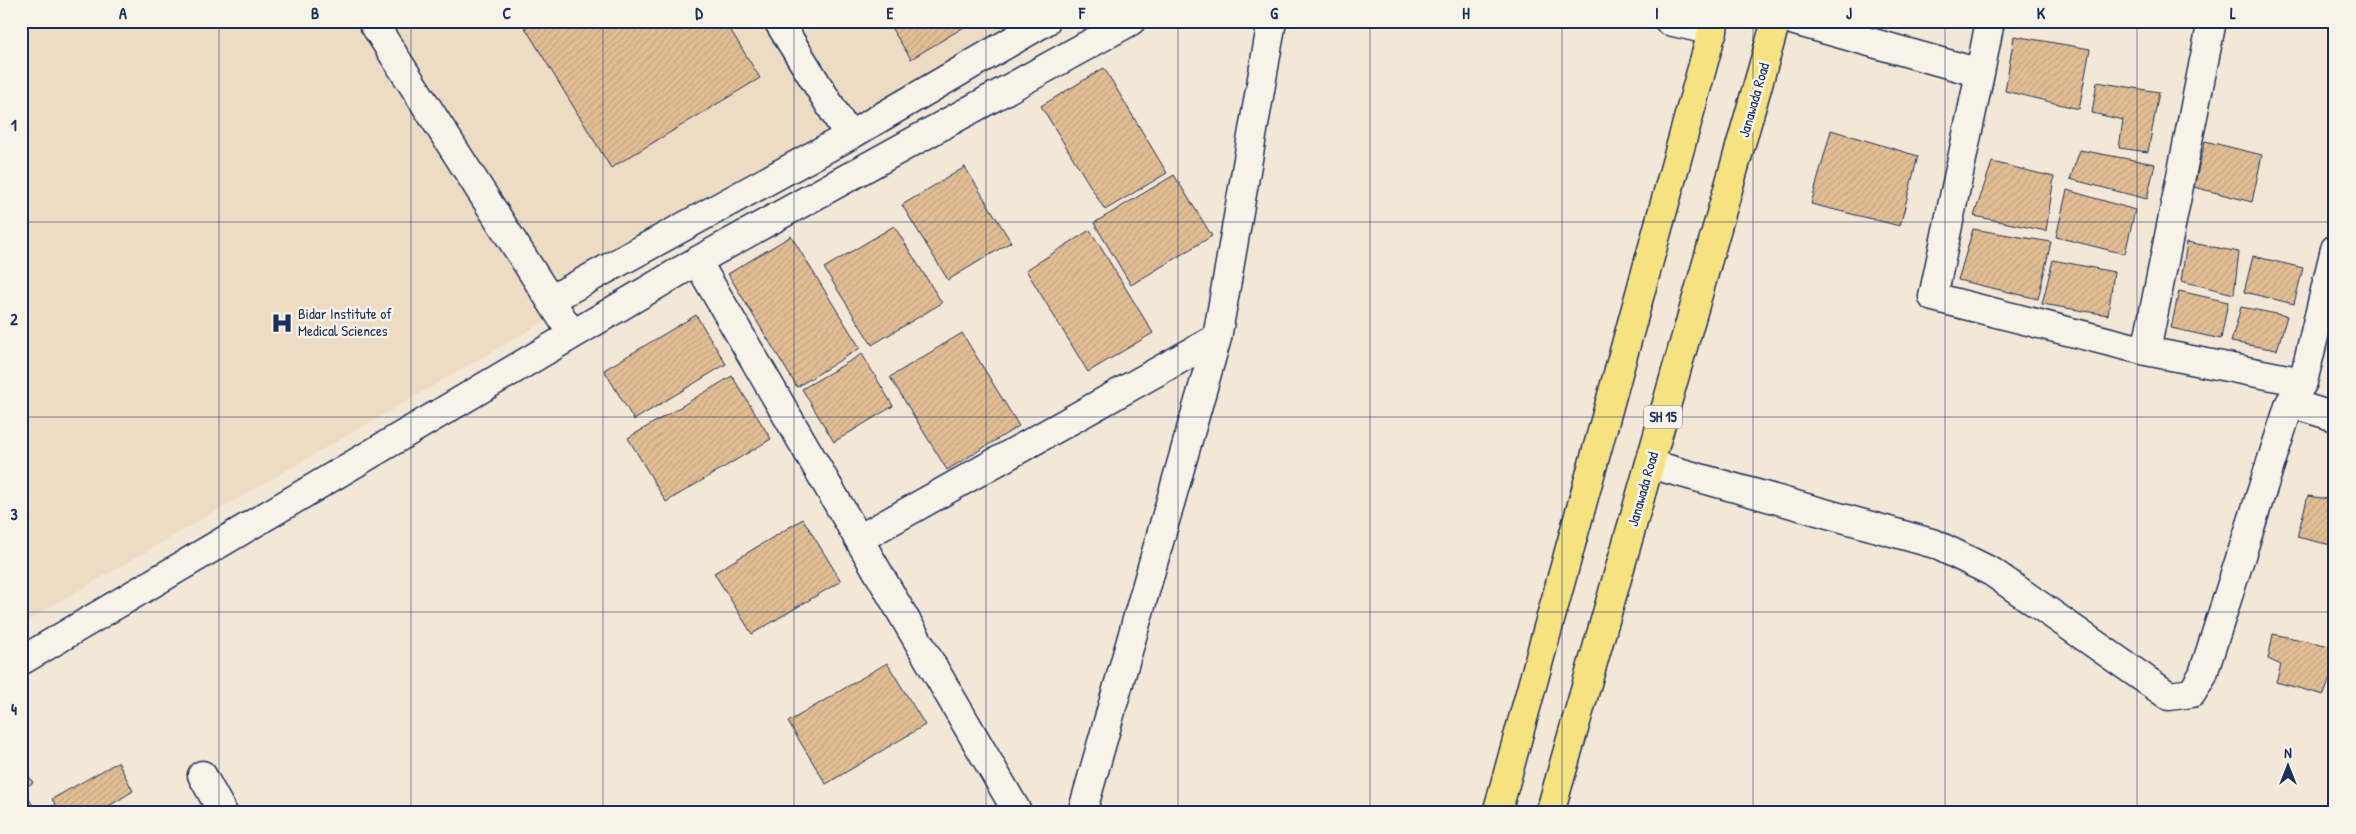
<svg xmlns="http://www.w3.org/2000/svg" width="2356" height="834" font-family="'Patrick Hand',sans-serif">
<defs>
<pattern id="building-hatch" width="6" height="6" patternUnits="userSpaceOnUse" patternTransform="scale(1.25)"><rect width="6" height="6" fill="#e3be94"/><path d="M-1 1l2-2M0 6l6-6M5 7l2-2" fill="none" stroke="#c2a482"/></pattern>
</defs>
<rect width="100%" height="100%" fill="#f3e8d7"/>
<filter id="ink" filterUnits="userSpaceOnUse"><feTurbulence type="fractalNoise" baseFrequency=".02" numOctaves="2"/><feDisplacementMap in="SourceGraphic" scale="10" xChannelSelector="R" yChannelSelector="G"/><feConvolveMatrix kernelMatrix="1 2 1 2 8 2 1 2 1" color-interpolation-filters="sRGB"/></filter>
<g filter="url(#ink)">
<!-- built -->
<path fill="#eedbc3" d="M21 21H1064L21 624Z"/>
<!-- building -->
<path fill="url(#building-hatch)" stroke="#1b2f5e" d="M521 21H725L760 78 611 168Z
M887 21H974L911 59Z
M2014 36 2090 49 2079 109 2005 91Z
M1104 68 1167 173 1105 210 1041 106Z
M2097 82 2159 92 2148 152 2119 148 2123 120 2092 113Z
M1831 130 1918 156 1900 226 1811 204Z
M2205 141 2262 155 2252 202 2194 187Z
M2080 150 2155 164 2147 199 2070 179Z
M1992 162 2054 177 2046 231 1974 216Z
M965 167 1011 242 948 280 902 205Z
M1174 175 1212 236 1131 285 1094 223Z
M2067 190 2135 210 2125 254 2056 237Z
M894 226 942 303 872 345 824 268Z
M1973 229 2051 242 2038 299 1958 280Z
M1090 230 1153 333 1088 372 1026 270Z
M791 236 860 348 797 387 728 274Z
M2187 242 2239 252 2234 294 2181 281Z
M2253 256 2303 268 2294 304 2244 292Z
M2053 260 2114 272 2108 315 2042 304Z
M2179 291 2228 302 2221 339 2171 328Z
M2241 307 2287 316 2277 350 2231 342Z
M696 315 726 364 634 420 604 370Z
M962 333 1019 426 947 470 890 377Z
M862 354 893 406 834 442 802 389Z
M732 376 771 439 666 502 628 438Z
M2308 496 2335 500V546L2297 537Z
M803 519 841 581 752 634 714 573Z
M2273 634 2335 647V664L2324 695 2276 682 2281 665 2268 659Z
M887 663 925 725 826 784 788 722Z
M21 762 33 783 21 789Z
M118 762 133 791 98 813H60L52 799Z
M28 797 37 813H21V801Z"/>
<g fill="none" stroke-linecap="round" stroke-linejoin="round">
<!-- minor casing -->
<g stroke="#1b2f5e" stroke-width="31">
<path id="minor" d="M372 21 572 334
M778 21 849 136 1046 21
M1669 21 1713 31
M1795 21 1980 73 1933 297 2146 351 2303 382 2290 403 2335 417
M1980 73 1990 21
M697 261 1018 813
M550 300 849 136
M2146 351 2212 21
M2303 382 2335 249
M1650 464 1935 544 1992 572 2169 696 2192 693 2203 674 2290 403
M859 539 1217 338
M21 661 697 261 1131 21
M202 775 223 813
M1082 813 1217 338 1272 21"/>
</g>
<!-- major casing -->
<g stroke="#1b2f5e" stroke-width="31">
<path id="major" d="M1497 813 1715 21
M1550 813 1776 21"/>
</g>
<!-- minor -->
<use href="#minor" stroke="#f7f3e8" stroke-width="28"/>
<!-- major -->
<use href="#major" stroke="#f7e281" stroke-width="28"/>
</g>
</g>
<!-- grid -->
<path fill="none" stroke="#1b2f5e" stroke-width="1" stroke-opacity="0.55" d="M219 21V813M411 21V813M603 21V813M794 21V813M986 21V813M1178 21V813M1370 21V813M1562 21V813M1753 21V813M1945 21V813M2137 21V813M21 222H2335M21 417H2335M21 612H2335"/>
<!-- icons -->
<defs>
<g id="hospital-bare" transform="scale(1.725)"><path d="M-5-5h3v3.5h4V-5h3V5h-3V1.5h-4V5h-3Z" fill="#1b2f5e" stroke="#f7f3e8" stroke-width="2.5" paint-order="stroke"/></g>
</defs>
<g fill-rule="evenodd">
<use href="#hospital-bare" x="282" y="323"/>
</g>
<g text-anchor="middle" stroke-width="5" stroke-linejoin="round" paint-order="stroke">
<!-- shield labels -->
<rect fill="#f7f3e8" stroke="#5d6a87" stroke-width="1" x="1644" y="405.5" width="38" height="23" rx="4"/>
<g font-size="14" font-weight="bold" fill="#1b2f5e">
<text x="1663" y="422">SH 15</text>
</g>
<!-- street labels -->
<g font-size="15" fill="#1b2f5e" stroke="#f7f3e8">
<text transform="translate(1754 100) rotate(-74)" y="5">Janawada Road</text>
<text transform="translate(1643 489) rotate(-74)" y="5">Janawada Road</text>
</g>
<!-- poi labels -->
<g font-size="15" fill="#1b2f5e" stroke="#f7f3e8" text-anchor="start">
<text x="298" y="319">Bidar Institute of<tspan x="298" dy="17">Medical Sciences</tspan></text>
</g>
</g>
<!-- margin -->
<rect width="2356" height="834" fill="none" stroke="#f7f3e8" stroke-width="55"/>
<!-- north arrow -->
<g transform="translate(2288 766)" stroke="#f7f3e8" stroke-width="4" paint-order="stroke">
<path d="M0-4L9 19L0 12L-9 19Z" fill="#1b2f5e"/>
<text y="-8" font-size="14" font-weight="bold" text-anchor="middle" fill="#1b2f5e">N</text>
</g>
<rect x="28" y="28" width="2300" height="778" fill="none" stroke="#1b2f5e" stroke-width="2"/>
<g font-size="16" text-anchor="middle" font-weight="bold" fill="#1b2f5e">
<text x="123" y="19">A</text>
<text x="315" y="19">B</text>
<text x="507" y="19">C</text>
<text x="699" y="19">D</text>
<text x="890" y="19">E</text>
<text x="1082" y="19">F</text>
<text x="1274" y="19">G</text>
<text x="1466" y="19">H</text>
<text x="1657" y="19">I</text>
<text x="1849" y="19">J</text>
<text x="2041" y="19">K</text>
<text x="2233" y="19">L</text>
<text x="14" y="131">1</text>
<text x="14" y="325">2</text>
<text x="14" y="520">3</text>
<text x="14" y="715">4</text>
</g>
</svg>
